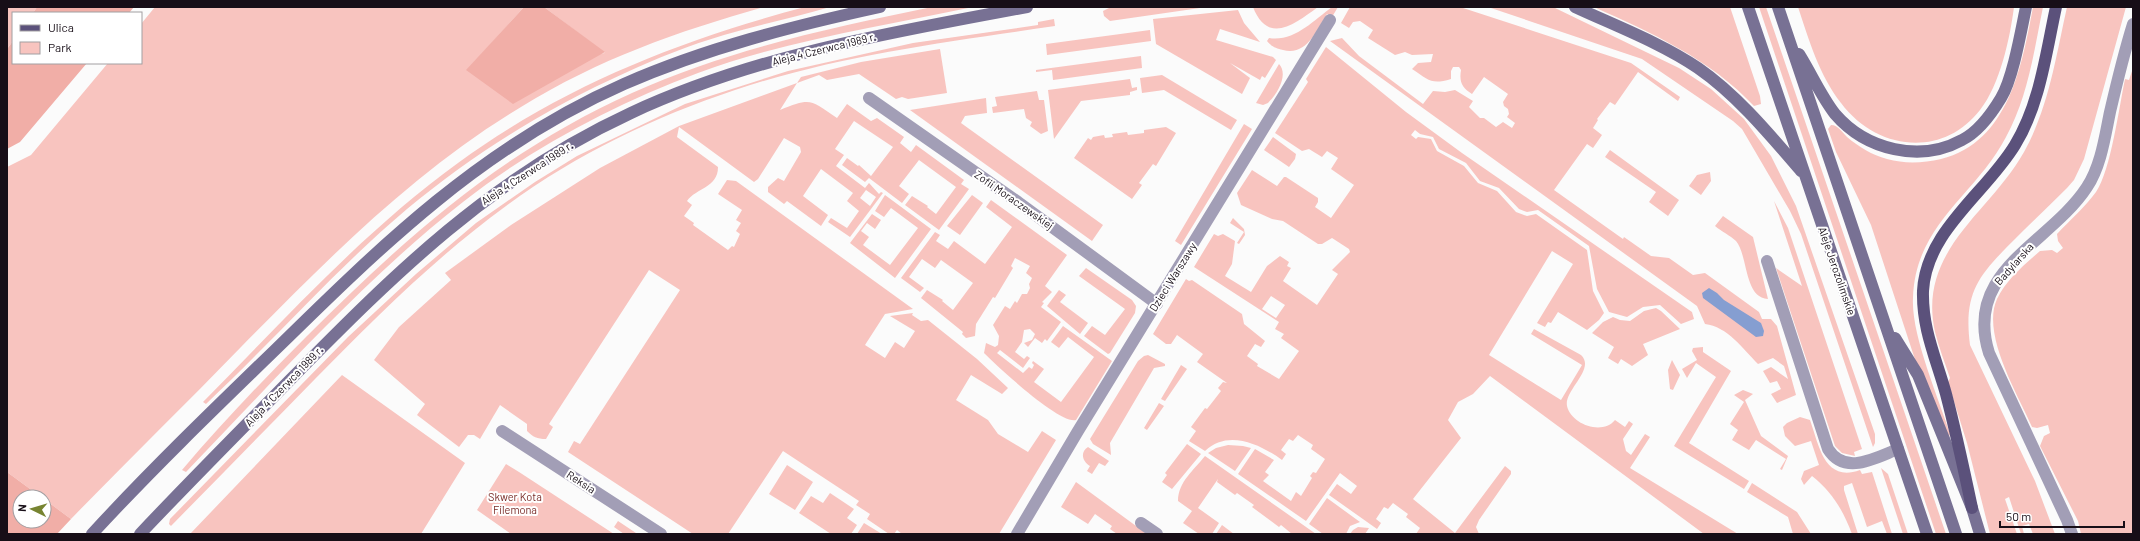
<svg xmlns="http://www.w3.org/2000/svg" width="2140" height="541" font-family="Barlow,sans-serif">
<rect width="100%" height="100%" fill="#fbfbfb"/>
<!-- green -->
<path fill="#f8c4bf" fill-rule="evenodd" d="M7 7H37L33 13H13V41L7 49Z
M155 7H524L467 70 605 53 544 7H764C676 32 599 59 521 107 414 171 328 259 241 347 185 405 127 461 71 519L44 499V497H41L7 472V167L31 155 108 63H141V24Z
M805 7H830C795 17 759 25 724 35 690 45 657 58 625 73 547 108 473 154 407 209 336 269 274 340 206 404L203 402C285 319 364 231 458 163 563 86 680 40 805 7Z
M932 7H973C884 26 784 41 698 73 615 104 533 147 463 202 363 280 274 381 186 472L182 470C221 424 263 380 306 337 406 237 501 152 632 93 728 50 829 28 932 7Z
M1111 7H1207L1110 21 1104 16 1103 11Z
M1253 7H1318C1296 23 1268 46 1253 7Z
M1332 7H1338L1332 17 1327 14C1316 31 1307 56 1283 50 1276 48 1272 47 1267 41L1269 38C1294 42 1313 21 1332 7Z
M1350 7H1460L1631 63 1680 97 1678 101 1638 72 1615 105 1610 102 1597 119 1598 120 1593 128 1602 135 1593 148 1587 144 1554 190 1623 239 1624 237 1651 256 1669 258 1693 275 1705 273 1759 312 1762 319H1771L1777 326 1796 395 1777 403 1771 394 1781 389 1777 381 1770 383 1763 371 1771 367 1788 379 1784 366 1773 358 1758 364C1744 350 1727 326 1705 324L1697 306 1330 41 1342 38 1359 56 1423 104 1433 91 1445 92 1455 90 1473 101 1469 107 1480 118H1484L1496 127 1503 122 1512 128 1515 123 1507 117 1509 114 1508 109 1504 106 1503 102 1508 94 1484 77 1472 94C1462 88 1459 82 1461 70L1459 67H1453L1451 71V79C1431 85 1429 80 1412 69L1418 63 1431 62 1433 54 1412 55 1405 52 1395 55 1368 38 1373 30 1360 21 1353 22 1349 28 1341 23Z
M1488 7H1553L1679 68 1711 89 1744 119 1771 156 1796 206 1875 434V443L1873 447 1801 234 1790 211 1742 129 1733 121 1642 59Z
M1594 7H1730L1760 96 1761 104 1754 106C1710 59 1652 33 1594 7Z
M1759 7H1766L1946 534H1936Z
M1798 7H2014C2010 38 2000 85 1980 110 1942 159 1876 150 1841 103 1819 75 1809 40 1798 7Z
M2033 7H2043C2034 51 2028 97 2006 137 1976 195 1915 224 1913 298 1911 335 1938 396 1950 434L1949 437 1924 387 1871 225 1836 152 1828 129 1831 125C1838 125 1843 133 1847 137 1859 147 1872 155 1887 159 1905 164 1923 163 1941 159 2009 142 2022 65 2033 7Z
M2067 7H2126L2084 159 2074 180 2067 188C2050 205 2033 221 2016 238 1980 274 1963 291 1970 345L2035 481 2055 534H2033L2029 524 2022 526 2024 534H2021L2009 497 2005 499 2017 534H1990L1967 443 1948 382 1950 378C1945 363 1939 348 1935 332 1917 250 1990 213 2024 152 2049 107 2056 56 2067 7Z
M1238 10 1244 23 1260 42 1220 29 1216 40 1273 57 1276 60 1265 78 1262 76 1260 80 1230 63 1250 78 1242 94 1156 44 1153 19Z
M1054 19 1055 26C947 42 839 55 735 90 654 117 575 155 506 206 436 257 375 318 315 379 267 428 219 477 171 526L169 524 170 519 348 337 416 274 476 223 535 182 577 156 685 104 788 71 913 43 1038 25V22Z
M1150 30 1151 41 1047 55 1046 44Z
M1326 47 1406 112 1462 153 1692 312 1694 319 1681 324 1660 305 1643 307 1627 317 1609 312 1597 289 1589 246 1538 210 1527 212 1519 209 1499 188 1480 181 1466 163 1439 149 1433 137 1420 134 1415 130 1411 135 1416 139 1418 137 1431 139 1437 151 1464 166 1478 183 1497 191 1516 212 1527 216 1536 214 1587 250 1593 291 1604 313 1599 320 1587 330 1558 312 1551 323 1548 322 1545 327 1537 323 1573 264 1552 251 1489 355 1561 400 1582 365 1531 334 1534 329 1581 355C1596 369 1564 390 1567 406 1571 424 1602 436 1615 420L1625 427 1629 421 1633 424 1623 439 1626 451 1631 455 1645 434 1650 437 1630 468 1738 534H1704L1490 376 1473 394 1458 402 1448 420 1461 438 1413 499 1455 533 1505 466 1511 471V474L1479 520 1476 527 1479 534H1416L1420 528 1406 517 1408 514 1393 503 1388 509 1384 507 1376 519 1381 523 1377 529 1329 495 1337 484 1351 494 1357 486 1340 473 1306 521 1238 474 1255 449 1274 460 1265 472 1269 475 1263 481 1291 501 1296 492 1301 496 1312 478 1310 476 1313 472 1316 473 1325 459 1311 449 1313 445 1298 435 1293 441 1289 439 1281 450 1286 454 1282 460C1260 444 1228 429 1205 451L1189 441 1196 431 1191 427 1205 408 1207 409 1221 391 1218 388 1223 382 1227 383 1197 362 1203 354 1177 335 1171 344H1166L1153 334 1186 279 1189 281 1192 280 1242 314 1244 324 1265 341 1261 347 1255 344 1247 356 1258 364 1257 366 1279 379 1299 351 1281 338 1284 334 1275 329 1279 322 1194 267 1214 234 1218 236 1223 234 1235 241 1232 264 1225 276 1251 292 1267 266 1280 256 1289 262 1287 266 1291 268 1283 281 1317 305 1338 274 1332 270 1350 252 1349 249 1332 238 1322 244H1318L1283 221 1272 219 1241 205 1237 193 1252 170 1277 186 1284 177H1286L1318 198V202L1315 207 1331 218 1354 185 1331 169 1338 158 1327 151 1322 157 1309 149 1302 151 1275 133 1308 82 1306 79ZM1271 296 1285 305 1276 318 1262 309Z
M940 49 947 93 908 99 902 97 896 99 859 74 827 80 819 75 797 83 780 110C812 97 810 100 837 118L847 104 871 121 877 118 904 137 900 143 911 152 916 145 964 180 961 184 969 189 939 230 905 205 912 196 928 206 927 207 936 214 956 187 919 160 899 186 909 194 902 203 869 178 865 182 842 165 847 158 858 166 859 165 871 176 893 147 854 121 835 149 844 155 836 166 865 188 869 183 879 194 881 192 883 193 850 237 828 222 831 218 847 228 859 211 847 201 853 193 821 169 803 196 828 215 821 226 787 201 784 204 768 192V187L778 178 784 181 801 152 800 147 784 138 758 179 754 182 679 127 677 137 718 167C718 188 696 188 687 201L692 205 684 216 694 223 693 225 728 250 732 246 734 247 740 234 736 231 741 223 736 220 742 210 718 194 727 180 736 181 913 309 885 314 865 345 885 358 895 342 904 348 915 331 890 316 913 313 912 315 921 321 928 320 977 359 1008 388 1002 394 971 375 956 400 988 420 998 434 1028 452 1042 431 1056 440 999 534H902L897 530 894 534H889L867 519 870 514 856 505 859 501 783 451 728 534H693L568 452 574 441 580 444 680 290 649 270 549 424 553 427 546 439C537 439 533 437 527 431V424L500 405 480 439 474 435H468L459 447 417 415 425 404 374 360 399 327 451 280 445 273 511 225 600 168 679 126 797 83 801 77 861 62ZM866 190 876 197 870 206 860 198Z
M1141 56 1142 68 1053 80 1052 70 1036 72V70Z
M1279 64C1289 75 1277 94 1268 103L1263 105 1256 103Z
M2133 68V534H2081L2078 521 2040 446 2044 436 2050 433 2048 425 2037 428 2032 427C2018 395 1981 334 1997 299 2006 280 2024 265 2040 251L2052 250 2057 253 2063 248 2058 241 2057 234C2070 220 2085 207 2096 192 2111 170 2119 107 2125 79L2129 80Z
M1162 75 1237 120 1231 130 1164 90 1142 93 1140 78Z
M1130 79 1132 88 1137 87V90L1130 92V95L1081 101 1054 139 1048 90Z
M1037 91 1039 100H1044L1048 131 1041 134 1030 126 1032 122 1026 118 1024 109 993 113 992 107 997 106 995 97Z
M986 98 987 113 965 116 961 123 1103 225 1092 241 910 110Z
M1244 124 1252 129 1181 245 1175 241Z
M1166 127 1176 133 1156 166 1153 164 1139 183 1142 185 1132 199 1074 158 1088 138 1091 140 1093 137 1104 135 1105 138 1113 137 1112 134 1127 132 1128 135 1144 133V130Z
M1273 137 1296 154 1295 159 1289 167 1264 150Z
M1610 150 1679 200 1668 216 1649 202 1656 192 1605 157Z
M1710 172 1711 181 1701 195 1689 186 1697 175Z
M885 195 931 229 895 278 850 243 872 214 881 220 875 229 867 223 861 231 869 237 863 245 890 265 918 228 891 208 884 217 875 211Z
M972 195 983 203 960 235 947 226Z
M991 200 1067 255 1045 286 1052 292 1042 302 1044 303 1041 307 1061 322 1047 341 1045 339 1042 343 1035 338 1028 347 1024 343 1032 340 1035 334 1030 329 1024 330 1022 342 1015 352 1024 359 1027 356 1030 358 1023 368 1000 350 997 353 1023 373 1029 367 1032 369 1034 365 1032 363 1033 361 1044 369 1034 382 1061 402 1094 357 1068 337 1059 348 1051 342 1063 326 1112 361 1076 420C1059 424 997 366 984 353L986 343 995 347 998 345 999 336 993 325 1005 306 1010 309 1015 301 1017 303 1022 294H1027L1030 288 1029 284 1032 278 1026 273 1030 266 1015 258 1011 266 1013 268 995 298 993 297 976 324 975 336 966 338 962 334 963 332 921 298 927 290 943 300 942 301 953 310 973 283 941 260 935 268 922 259 909 277 924 288 920 292 901 278 935 232 940 235 936 241 948 249 954 241 985 264 1012 227 986 207Z
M1774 201 1788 228 1862 449 1854 452 1855 456 1842 453 1835 446 1776 268 1802 286Z
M1723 216 1753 237 1768 299C1744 298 1748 255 1736 241 1731 236 1721 231 1715 226Z
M1233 218 1244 229 1245 235 1239 244 1237 243 1244 232 1230 223Z
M1086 268 1132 300 1136 306 1135 313 1110 353 1108 354 1084 336 1092 326 1105 335 1125 309 1079 276Z
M1059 290 1066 295 1060 302 1088 323 1080 334 1047 306Z
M1656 308 1661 311 1680 329 1643 344 1648 355 1632 366 1621 359 1618 364 1608 358 1614 347 1592 333 1603 322 1613 317 1620 320 1630 321 1644 311Z
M1703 347V352L1731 371 1689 443 1749 481 1744 489 1674 446 1716 377 1696 363 1687 378 1682 369 1697 360 1692 351 1693 348Z
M1148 355 1165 364V366L1154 368 1110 443 1111 455 1093 444 1090 439 1138 361 1144 356Z
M1672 360 1680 375 1673 390 1670 389 1668 370Z
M1181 365 1187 369 1165 401 1161 399Z
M342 375 465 463 421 534H190Z
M1743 390 1753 394 1745 400 1761 436 1788 456 1782 470 1780 469 1786 459 1756 440 1749 450 1732 440 1738 430 1730 424 1744 402 1734 395Z
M1159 403 1164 406 1147 430 1144 428Z
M1800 417 1810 420C1819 445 1824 483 1860 470L1862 474 1872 472 1892 534H1887L1882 521 1867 527 1852 483 1844 486V490L1858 534H1852C1843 510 1832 492 1812 476L1804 485 1801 479 1804 471 1819 465 1811 441 1795 446 1785 436 1783 427 1787 423Z
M1187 444 1201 454 1172 489 1162 482 1167 475 1165 473Z
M1228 445 1243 446 1251 448 1235 471 1208 453 1216 448Z
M1088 447 1109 461 1105 466 1099 463 1092 474 1087 471 1090 466C1082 461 1080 452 1088 447Z
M1205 456 1316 534H1292L1281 525 1279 527 1252 507 1254 505 1237 493 1235 495 1217 482 1218 479 1198 508 1219 523 1212 534H1199L1183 523 1192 511 1178 501C1178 482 1194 470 1205 456Z
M506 464 519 472 614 534H511L477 510Z
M787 465 813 482 795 510 769 494Z
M1881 468 1888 474 1908 534H1903Z
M1076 482 1147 534H1117L1110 529 1112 526 1095 514 1088 524 1061 507Z
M1752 483 1797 512 1811 534H1793L1788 517 1747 492Z
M830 493 854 509 847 518 857 525 851 534H831L799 513 811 496 823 503Z
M1327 498 1360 522 1350 526 1346 534H1323L1309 524Z
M618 521 636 533 624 534 614 527Z
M864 523 882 534H857Z
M1222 525 1234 534H1216Z
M1358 527 1369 528 1365 534H1350L1353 530Z"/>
<!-- forest -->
<path fill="#f1aea7" d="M37 7H134L129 13H33Z
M524 7H544L605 52 513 104 466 70Z
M13 41V63H87L20 142 7 149V49Z
M7 472 41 497H20V521H44V499L71 519 57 534H7Z"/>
<!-- water -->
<path fill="#859ed1" d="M1709 288 1717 293 1724 300 1761 323 1764 331 1763 336 1756 337 1703 298 1702 293Z"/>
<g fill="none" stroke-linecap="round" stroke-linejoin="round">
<!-- street -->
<path stroke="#a29eb6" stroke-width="12" d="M869 98 1018 202 1157 304
M1767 261 1828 449C1845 476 1875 458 1898 449
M502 431 661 534
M1141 523 1157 534
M1017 534 1078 431 1330 20
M2072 534 2067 520 1989 353C1963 270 2050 244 2087 187 2101 166 2105 136 2110 112 2117 82 2124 53 2133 24"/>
<!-- secondary -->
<path stroke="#787194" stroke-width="12" d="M1575 7C1616 26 1661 43 1698 68 1737 95 1770 135 1801 171
M1748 7 1927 534
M1778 7 1956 534
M1799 54C1811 73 1821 96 1835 114 1866 150 1920 163 1962 140 1978 132 1992 113 2001 98 2013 78 2021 31 2026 7
M1895 338 1918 375 1972 508 1980 534
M92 534C150 471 212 411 274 351 382 245 483 146 624 84 706 48 793 26 880 7
M140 534C189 482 239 432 289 381 394 274 492 177 631 113 755 55 893 32 1027 7"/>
<!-- primary -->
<path stroke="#5b517b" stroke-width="12" d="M1972 508C1964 470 1956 432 1946 394 1936 358 1922 329 1923 291 1926 231 1986 193 2015 145 2040 104 2046 53 2056 7"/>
</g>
<g text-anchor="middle" stroke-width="4" stroke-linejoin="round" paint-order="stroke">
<!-- street labels -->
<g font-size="11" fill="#170e17" stroke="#fff">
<text transform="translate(824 49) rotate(-14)" y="4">Aleja 4 Czerwca 1989 r.</text>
<text transform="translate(527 173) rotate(-33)" y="4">Aleja 4 Czerwca 1989 r.</text>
<text transform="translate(1014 200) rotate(35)" y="4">Zofii Moraczewskiej</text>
<text transform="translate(2014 264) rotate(-48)" y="4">Badylarska</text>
<text transform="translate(1837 271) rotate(71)" y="4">Aleje Jerozolimskie</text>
<text transform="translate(1173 277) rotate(-58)" y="4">Dzieci Warszawy</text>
<text transform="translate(284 386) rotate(-46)" y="4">Aleja 4 Czerwca 1989 r.</text>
<text transform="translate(581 482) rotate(33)" y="4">Reksia</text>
</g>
<!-- park labels -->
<g font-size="11" fill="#792c28" stroke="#fff">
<text x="515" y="501">Skwer Kota<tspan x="515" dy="13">Filemona</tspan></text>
</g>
</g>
<!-- border -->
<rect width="2140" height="541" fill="none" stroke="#170e17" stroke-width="16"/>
<!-- legend -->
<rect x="12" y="12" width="130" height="52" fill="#ffffff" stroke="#a29fa2"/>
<rect x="20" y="25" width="20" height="6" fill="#5b517b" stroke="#a29fa2"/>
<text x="48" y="32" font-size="12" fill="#170e17">Ulica</text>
<rect x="20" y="42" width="20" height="12" fill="#f8c4bf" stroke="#a29fa2"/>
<text x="48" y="52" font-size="12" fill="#170e17">Park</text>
<!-- north arrow -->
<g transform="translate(32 509) rotate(275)"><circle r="19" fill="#ffffff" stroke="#a29fa2"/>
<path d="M0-3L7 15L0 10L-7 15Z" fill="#778431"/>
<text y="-6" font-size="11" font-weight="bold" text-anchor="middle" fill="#170e17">N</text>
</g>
<!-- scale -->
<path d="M2000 521v6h124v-6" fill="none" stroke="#170e17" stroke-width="2"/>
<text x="2006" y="521" font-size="12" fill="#170e17" stroke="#ffffff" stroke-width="3" paint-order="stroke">50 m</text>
</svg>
